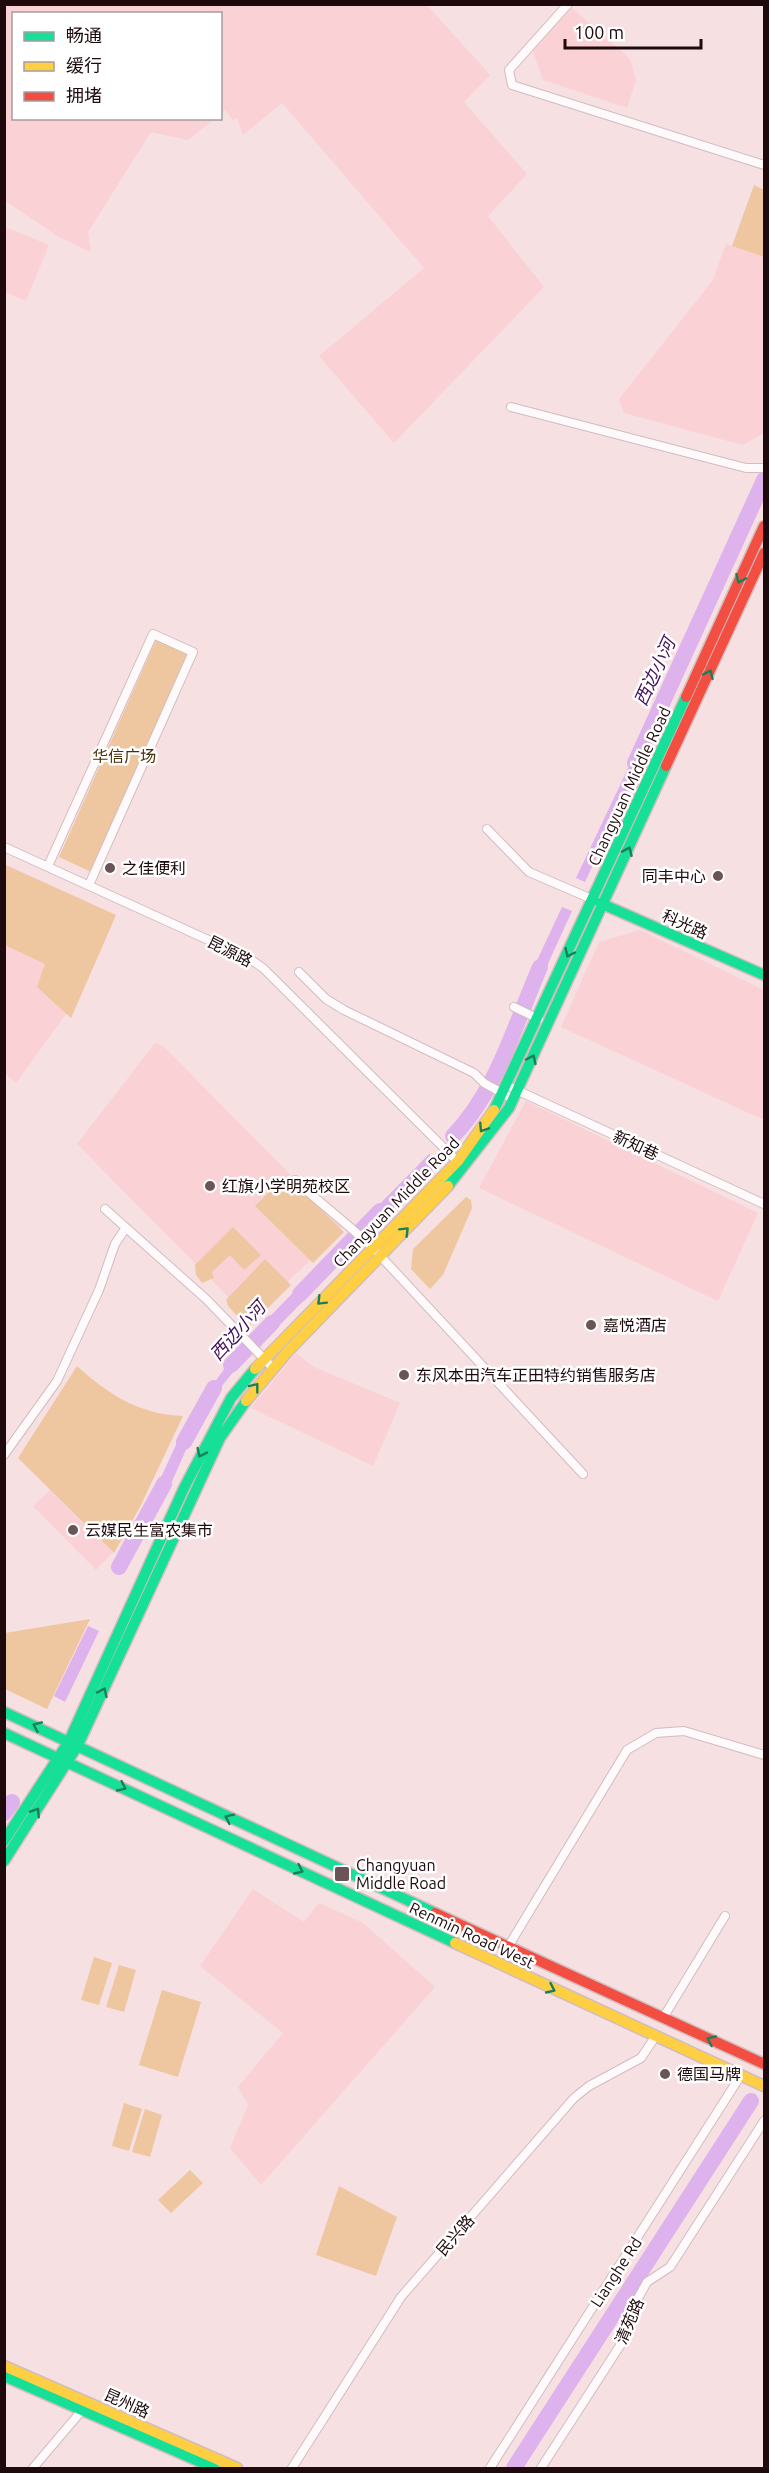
<svg xmlns="http://www.w3.org/2000/svg" width="769" height="2473" font-family="Ubuntu,'Noto Sans SC',sans-serif">
<rect width="100%" height="100%" fill="#f6e0e2"/>
<!-- built -->
<path fill="#fad1d5" d="M4 5H427L490 75 464 102 527 174 488 216 544 287 394 443 319 356 424 268 282 103 243 135 237 118 233 120 225 110 221 113 220 14H14V118L214 119 188 140 151 132 88 232 91 252 59 237 5 201Z
M572 8 630 59 636 80 627 108 543 80 532 48Z
M5 227 49 245 26 301 5 292Z
M726 244 764 257V433L743 445 624 413 619 399 713 280Z
M5 864 116 915 71 1018 66 1014 16 1083 5 1073Z
M640 930 764 990V1120L561 1027 599 942Z
M155 1043 163 1046 343 1228 250 1319 77 1144Z
M526 1101 758 1213 718 1301 479 1188Z
M296 1353 314 1367 400 1403 373 1466 251 1408Z
M50 1490 113 1553 96 1570 33 1506Z
M253 1889 304 1922 319 1903 363 1923 435 1987 261 2185 230 2148 248 2105 238 2087 283 2033 200 1966Z"/>
<!-- green -->
<path fill="#eec7a1" d="M754 185 764 190V257L732 246Z
M156 640 188 655 91 872 59 857Z
M5 865 116 915 71 1018 37 987 45 964 5 945Z
M286 1175 344 1232 313 1263 255 1206Z
M466 1197 471 1200 472 1208 443 1275 430 1289 411 1269 413 1249Z
M233 1227 261 1255 244 1270 230 1255 212 1272 214 1278 202 1283 196 1275 195 1265Z
M265 1259 291 1285 248 1328 228 1306 226 1300Z
M77 1366C109 1395 139 1414 183 1416L140 1507 114 1553 18 1458Z
M90 1619 47 1709 5 1689V1633Z
M94 1957 112 1963 99 2005 81 2000Z
M119 1965 136 1970 124 2012 106 2007Z
M162 1990 201 2002 178 2077 139 2065Z
M124 2103 142 2109 129 2151 112 2146Z
M145 2109 162 2115 150 2157 132 2152Z
M190 2170 203 2183 171 2213 158 2200Z
M339 2186 397 2217 376 2276 316 2255Z"/>
<!-- water -->
<path fill="#deb2ed" d="M761 475 764 477V493L742 542 732 538Z
M728 547 737 551 711 610 701 606Z
M698 615 707 619 685 668 676 664Z
M670 674 678 677 656 732 648 729Z
M640 743 648 747 585 882 576 878Z
M562 907 572 911 536 990 525 986Z
M513 1020 522 1024 496 1082 488 1076Z
M480 1089 490 1095 457 1141 450 1134Z
M429 1154 440 1163 369 1232 361 1223Z
M350 1233 360 1242 328 1274 319 1266Z
M312 1273 321 1283 261 1344 253 1334Z
M241 1346 248 1354 217 1392 208 1408 198 1405Z
M188 1419 198 1423 161 1506 150 1501Z
M142 1515 152 1520 124 1569 113 1565Z
M88 1626 99 1631 65 1702 54 1696Z"/>
<g fill="none" stroke-linecap="round" stroke-linejoin="round">
<!-- river -->
<path stroke="#deb2ed" stroke-width="16" d="M635 763 764 480
M453 1136C497 1091 515 1024 540 967
M300 1294 380 1211
M231 1365 272 1323
M184 1442 214 1388
M119 1567 164 1484
M4 1813 12 1802
M514 2468 751 2101"/>
<!-- street casing -->
<g stroke="#d1bcbe" stroke-width="10">
<path id="street" d="M568 4 509 70 512 85 764 165
M511 407 746 468H764
M487 829 529 872 594 900
M4 847 250 959 263 968 460 1164
M48 866 153 634 193 652 89 885
M299 972 326 999 344 1010 474 1073 484 1083 513 1099
M514 1007 539 1019
M512 1088 764 1204
M295 1180C321 1204 348 1224 373 1248L583 1474
M105 1209 206 1299 272 1367
M4 1455 57 1381 99 1290 115 1244 125 1229
M508 1947 627 1750 656 1733 684 1731 764 1755
M663 2018 725 1916
M33 2468 84 2408
M292 2468 401 2297 574 2098 589 2086 641 2058 655 2037
M490 2468 741 2075
M541 2468 623 2341 631 2311 647 2282 670 2267 764 2121"/>
</g>
<!-- fast casing -->
<g stroke="#d1bcbe" stroke-width="13">
<path id="fast" d="M600 903 764 975
M494 1110 686 697
M448 1186 509 1108 666 766
M4 1712 435 1913
M4 1733 455 1943
M4 1841 69 1741 184 1488 231 1398 255 1369
M4 1861 78 1745 220 1438 246 1401
M4 2376 214 2468"/>
</g>
<!-- slow casing -->
<g stroke="#d1bcbe" stroke-width="13">
<path id="slow" d="M255 1369 458 1161 494 1110
M246 1401 288 1351 448 1186
M455 1943 764 2086
M4 2366 237 2468"/>
</g>
<!-- jam casing -->
<g stroke="#d1bcbe" stroke-width="13">
<path id="jam" d="M686 697 764 526
M666 766 764 553
M435 1913 764 2064"/>
</g>
<!-- street -->
<use href="#street" stroke="#fefafb" stroke-width="8"/>
<!-- fast -->
<use href="#fast" stroke="#16e098" stroke-width="10"/>
<!-- slow -->
<use href="#slow" stroke="#ffcf43" stroke-width="10"/>
<!-- jam -->
<use href="#jam" stroke="#f24e42" stroke-width="10"/>
</g>
<!-- one-way arrows -->
<defs><path id="oneway-chevron" d="M-2-3.5L2.5 0L-2 3.5" fill="none" stroke-width="1.6" stroke-linecap="round" stroke-linejoin="round" transform="scale(1.5)"/></defs>
<g stroke="#1a7f59">
<use href="#oneway-chevron" transform="translate(740 579) rotate(114)"/>
<use href="#oneway-chevron" transform="translate(709 674) rotate(-65)"/>
<use href="#oneway-chevron" transform="translate(628 851) rotate(-66)"/>
<use href="#oneway-chevron" transform="translate(569 953) rotate(115)"/>
<use href="#oneway-chevron" transform="translate(532 1059) rotate(-65)"/>
<use href="#oneway-chevron" transform="translate(483 1128) rotate(123)"/>
<use href="#oneway-chevron" transform="translate(405 1231) rotate(-45)"/>
<use href="#oneway-chevron" transform="translate(321 1301) rotate(135)"/>
<use href="#oneway-chevron" transform="translate(255 1387) rotate(-52)"/>
<use href="#oneway-chevron" transform="translate(201 1453) rotate(116)"/>
<use href="#oneway-chevron" transform="translate(103 1692) rotate(-65)"/>
<use href="#oneway-chevron" transform="translate(37 1726) rotate(-156)"/>
<use href="#oneway-chevron" transform="translate(122 1787) rotate(25)"/>
<use href="#oneway-chevron" transform="translate(36 1812) rotate(-57)"/>
<use href="#oneway-chevron" transform="translate(229 1818) rotate(-154)"/>
<use href="#oneway-chevron" transform="translate(299 1870) rotate(25)"/>
<use href="#oneway-chevron" transform="translate(551 1989) rotate(25)"/>
<use href="#oneway-chevron" transform="translate(711 2040) rotate(-156)"/>
</g>
<!-- markers -->
<g fill="#6a5457" stroke="#fff" stroke-width="2">
<circle cx="110" cy="868" r="6"/>
<circle cx="718" cy="876" r="6"/>
<circle cx="210" cy="1186" r="6"/>
<circle cx="591" cy="1325" r="6"/>
<circle cx="404" cy="1375" r="6"/>
<circle cx="73" cy="1530" r="6"/>
<rect x="334" y="1866" width="16" height="16" rx="3"/>
<circle cx="665" cy="2074" r="6"/>
</g>
<g text-anchor="middle" stroke-width="5" stroke-linejoin="round" paint-order="stroke">
<!-- park labels -->
<g font-size="16" fill="#4a3009" stroke="#fff">
<text x="124" y="762">华信广场</text>
</g>
<!-- street labels -->
<g font-size="16" fill="#1e090c" stroke="#fff">
<text transform="translate(629 786) rotate(-65)" y="6">Changyuan Middle Road</text>
<text transform="translate(685 924) rotate(24)" y="6">科光路</text>
<text transform="translate(230 951) rotate(27)" y="6">昆源路</text>
<text transform="translate(636 1145) rotate(25)" y="6">新知巷</text>
<text transform="translate(396 1202) rotate(-46)" y="6">Changyuan Middle Road</text>
<text transform="translate(472 1935) rotate(25)" y="6">Renmin Road West</text>
<text transform="translate(455 2235) rotate(-49)" y="6">民兴路</text>
<text transform="translate(616 2272) rotate(-57)" y="6">Lianghe Rd</text>
<text transform="translate(629 2321) rotate(-67)" y="6">清苑路</text>
<text transform="translate(127 2403) rotate(24)" y="6">昆州路</text>
</g>
<!-- poi labels -->
<g font-size="16" fill="#1e090c" stroke="#fff" text-anchor="start">
<text x="122" y="874">之佳便利</text>
<text x="706" y="882" text-anchor="end">同丰中心</text>
<text x="222" y="1192">红旗小学明苑校区</text>
<text x="603" y="1331">嘉悦酒店</text>
<text x="416" y="1381">东风本田汽车正田特约销售服务店</text>
<text x="85" y="1536">云媒民生富农集市</text>
<text x="356" y="1871">Changyuan<tspan x="356" dy="18">Middle Road</tspan></text>
<text x="677" y="2080">德国马牌</text>
</g>
<!-- water labels -->
<g font-size="18" font-style="italic" fill="#44115b" stroke="#fff">
<text transform="translate(655 672) rotate(-65)" y="6">西边小河</text>
<text transform="translate(238 1331) rotate(-48)" y="6">西边小河</text>
</g>
</g>
<!-- border -->
<rect width="769" height="2473" fill="none" stroke="#1e090c" stroke-width="12"/>
<!-- legend -->
<rect x="12" y="12" width="210" height="108" fill="#ffffff" stroke="#a59d9e" stroke-width="1.5"/>
<rect x="24" y="32" width="30" height="9" fill="#16e098" stroke="#a59d9e" stroke-width="1.5"/>
<text x="66" y="42" font-size="18" fill="#1e090c">畅通</text>
<rect x="24" y="62" width="30" height="9" fill="#ffcf43" stroke="#a59d9e" stroke-width="1.5"/>
<text x="66" y="72" font-size="18" fill="#1e090c">缓行</text>
<rect x="24" y="92" width="30" height="9" fill="#f24e42" stroke="#a59d9e" stroke-width="1.5"/>
<text x="66" y="102" font-size="18" fill="#1e090c">拥堵</text>
<!-- scale -->
<path d="M565 39v9h136v-9" fill="none" stroke="#1e090c" stroke-width="3"/>
<text x="574" y="39" font-size="18" fill="#1e090c" stroke="#ffffff" stroke-width="4.5" paint-order="stroke">100 m</text>
</svg>
